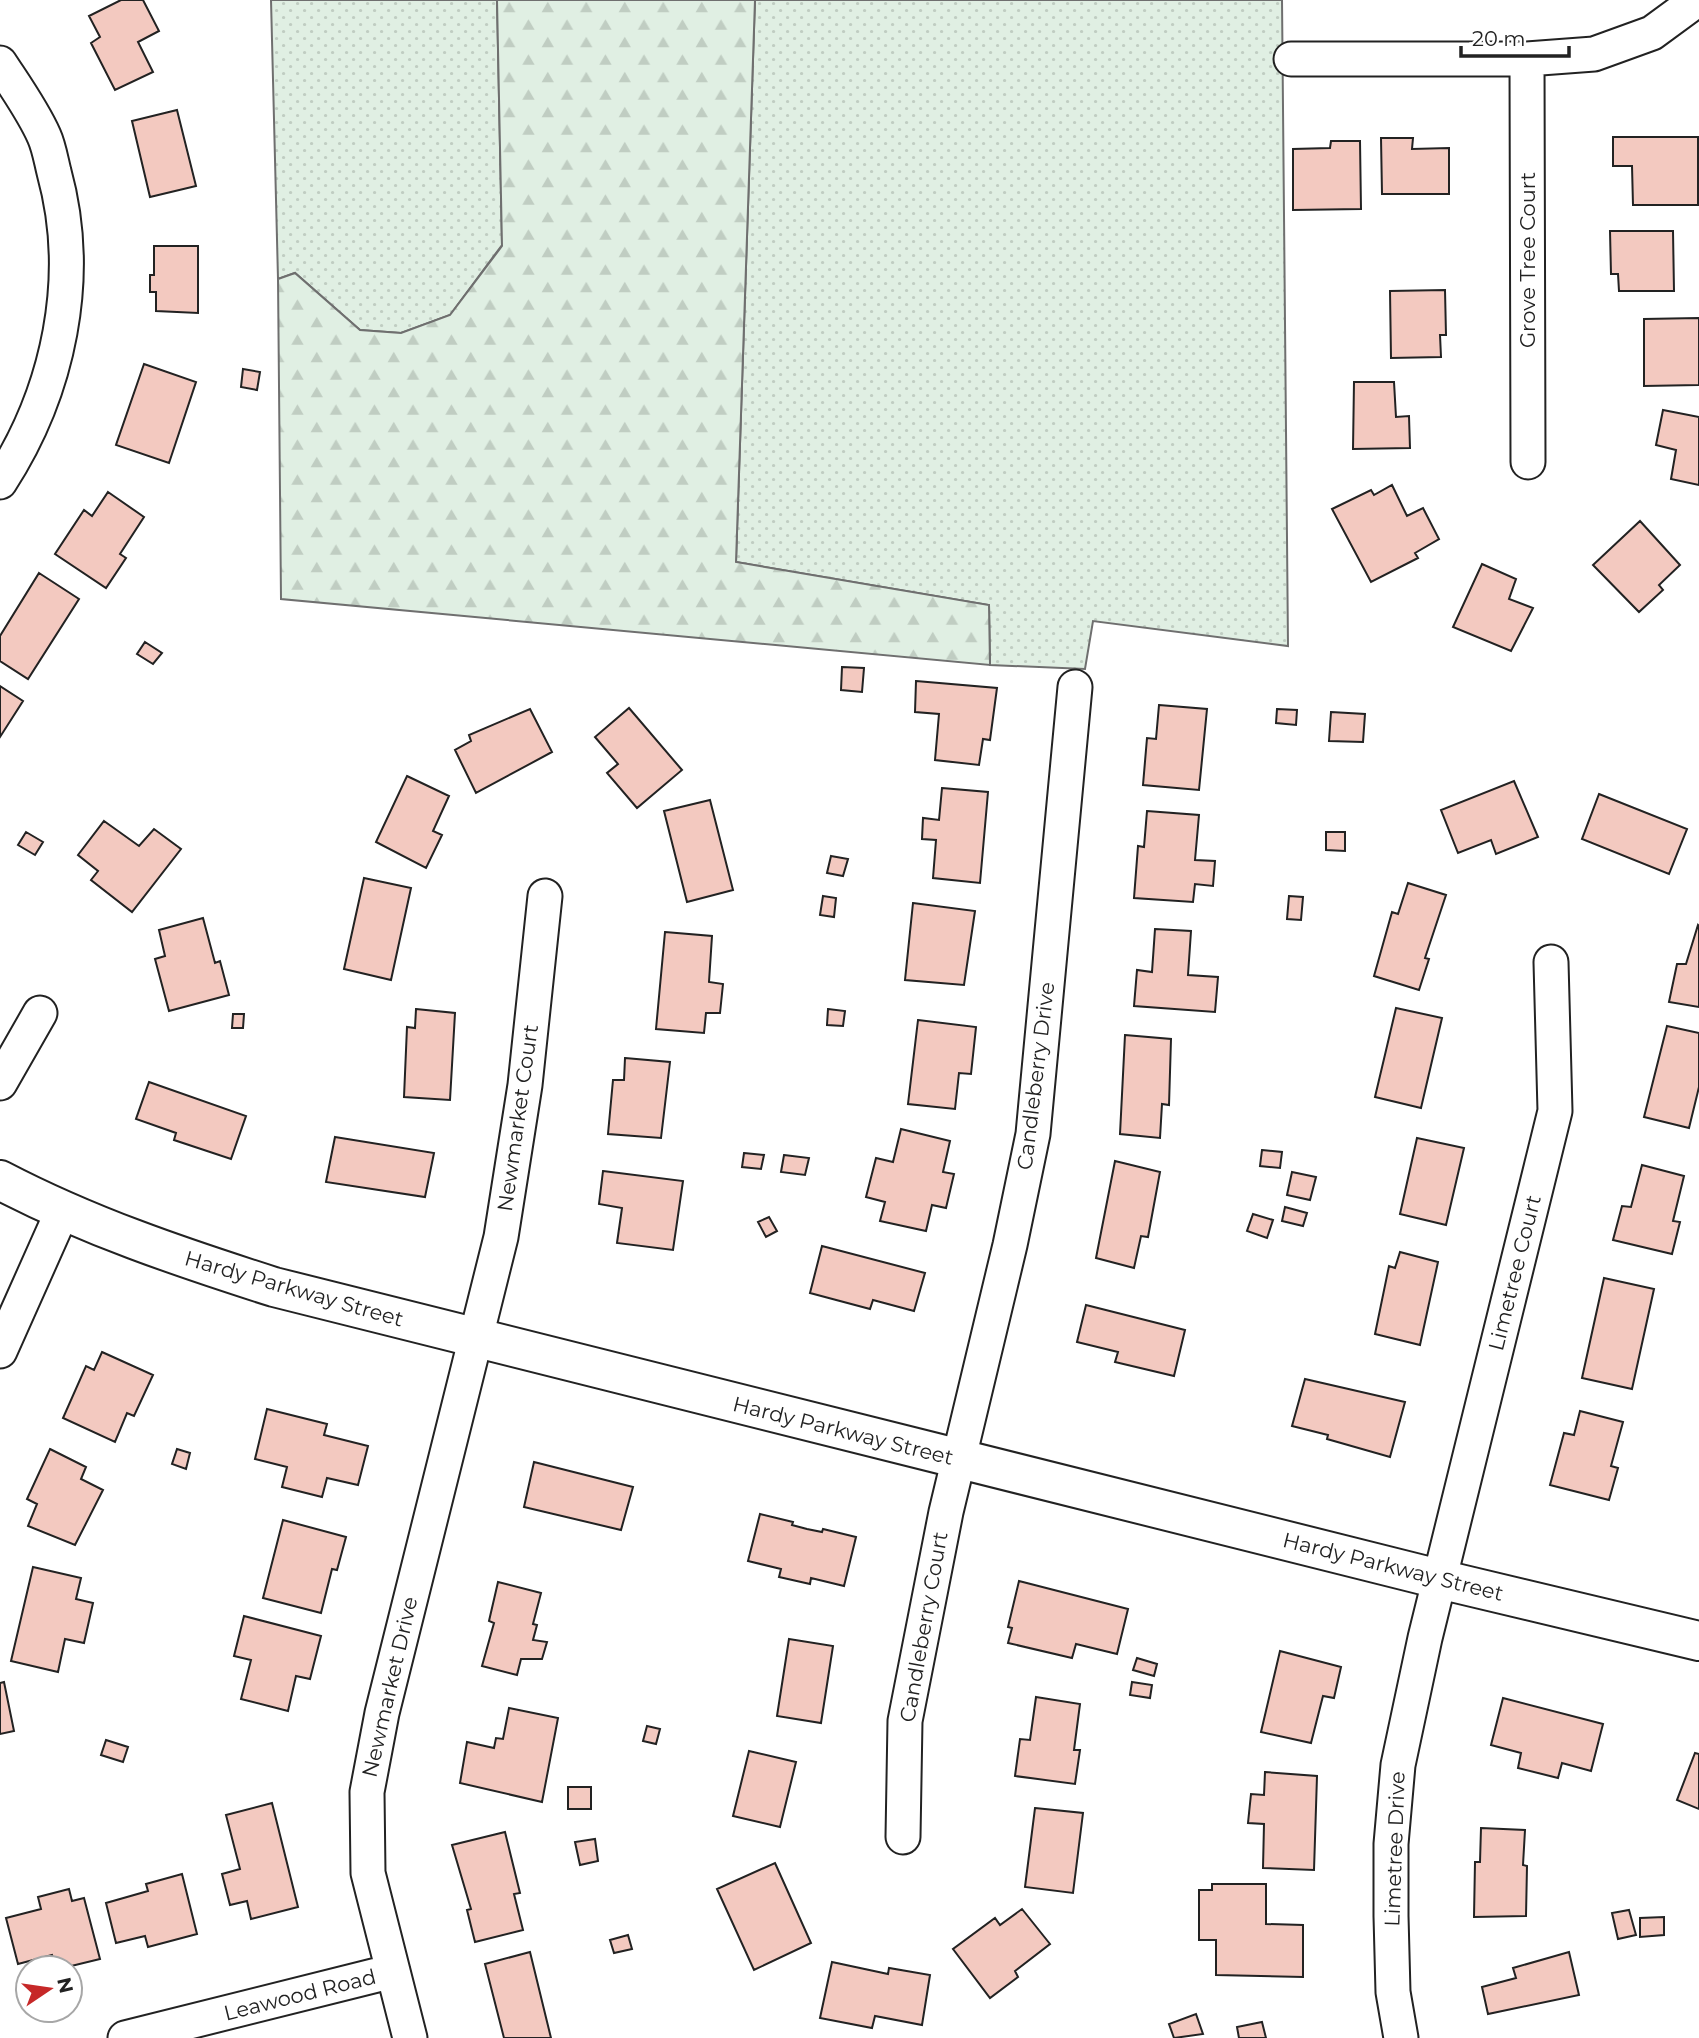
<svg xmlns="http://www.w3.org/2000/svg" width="1699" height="2038" font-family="Montserrat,sans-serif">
<defs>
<pattern id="grass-dots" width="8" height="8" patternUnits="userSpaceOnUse" patternTransform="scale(1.75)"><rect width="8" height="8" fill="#e0efe3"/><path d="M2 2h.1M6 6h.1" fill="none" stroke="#c0cdc2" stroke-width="1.8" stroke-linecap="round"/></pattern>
<pattern id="forest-firs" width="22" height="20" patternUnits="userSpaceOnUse" patternTransform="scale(1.75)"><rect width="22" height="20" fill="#e0efe3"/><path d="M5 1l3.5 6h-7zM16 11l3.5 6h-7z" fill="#c0cdc2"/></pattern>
</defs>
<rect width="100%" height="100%" fill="#fff"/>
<!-- grass -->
<path fill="url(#grass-dots)" stroke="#6f6f6f" stroke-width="2" d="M271 0H497L502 245 450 315 401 333 360 330 295 273 278 279Z
M755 0H1282L1288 646 1093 621 1085 669 990 665 989 605 736 562Z"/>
<!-- forest -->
<path fill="url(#forest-firs)" stroke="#6f6f6f" stroke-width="2" d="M497 0H755L736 562 989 605 990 665 281 599 278 279 295 273 360 330 401 333 450 315 502 246Z"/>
<!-- building -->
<path fill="#f3c9c0" stroke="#222" stroke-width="2" d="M121 0H143L159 31 138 42 153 72 115 90 91 43 100 37 89 16Z
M177 110 196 186 150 197 132 121Z
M1613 137H1698V205H1633L1632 166H1613Z
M1381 138H1413L1412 149 1449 148V194H1382Z
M1331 141H1360L1361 209 1293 210V149L1330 148Z
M1610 231H1673L1674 291H1619L1618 274H1611Z
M154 246H198V313L156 311V292H150V275H154Z
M1445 290 1446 335H1440L1441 357 1391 358 1390 291Z
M1699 318V385L1644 386V319Z
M144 364 196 382 169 463 116 445Z
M243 369 260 372 257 390 241 387Z
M1354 382H1394L1396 417 1409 416 1410 448 1353 449Z
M1663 410 1699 417V485L1671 479 1676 450 1656 445Z
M1392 485 1407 516 1423 508 1439 539 1415 553 1418 558 1371 582 1332 509 1371 490 1374 495Z
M108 492 144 517 120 554 126 558 106 588 55 554 84 510 92 516Z
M1640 521 1680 565 1659 585 1663 590 1639 612 1593 565Z
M1482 564 1516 579 1509 599 1533 608 1511 651 1453 627Z
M39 573 79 599 28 679 0 661V636Z
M145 642 162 653 153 664 137 654Z
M842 667 864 668 862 692 841 690Z
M916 681 997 688 990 740 983 739 979 765 935 760 939 714 915 712Z
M0 686 23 701 0 737Z
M1159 705 1207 709 1199 790 1143 785 1147 738 1156 739Z
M629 708 682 770 637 808 607 773 618 764 595 737Z
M530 709 552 752 476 793 455 750 471 741 469 735Z
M1277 709 1297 710 1296 725 1276 723Z
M1331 712 1365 714 1363 742 1329 741Z
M407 776 449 796 433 831 442 835 426 868 376 842Z
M1514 781 1538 837 1496 854 1491 840 1458 853 1441 810Z
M942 788 988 792 980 883 933 878 936 840 922 839 923 818 939 820Z
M1599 794 1687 829 1669 874 1582 839Z
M710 800 733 890 687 902 664 811Z
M1147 811 1199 815 1195 860 1215 861 1213 886 1195 884 1193 902 1134 898 1138 846 1144 847Z
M104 821 139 846 154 829 181 849 132 912 91 880 98 871 78 855Z
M26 832 43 842 35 855 18 845Z
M1326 832H1345V851L1326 850Z
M831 856 848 859 843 876 827 873Z
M364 878 411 888 391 980 344 969Z
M1408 883 1446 895 1425 958 1429 959 1419 990 1374 976 1392 912 1398 914Z
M823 896 836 898 834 917 820 915Z
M1289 896 1303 897 1301 920 1287 919Z
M913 903 975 911 964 985 905 980Z
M203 918 215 963 220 961 229 995 169 1011 155 959 165 956 159 930Z
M1698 925 1699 926V1007L1669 1002 1677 964H1686Z
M1155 929 1191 931 1188 975 1218 977 1215 1012 1134 1006 1137 970 1152 972Z
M665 932 712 936 709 982 723 984 720 1013H706L704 1033 656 1029Z
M1396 1008 1442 1018 1421 1108 1375 1097Z
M416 1009 455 1013 450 1100 404 1097 407 1027 415 1028Z
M828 1009 845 1011 843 1026 827 1025Z
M233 1014H244L243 1028H232Z
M918 1020 976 1027 971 1074 959 1073 955 1109 908 1104Z
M1667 1026 1699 1033V1087L1689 1128 1644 1117Z
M1125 1035 1171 1039 1169 1105 1162 1104 1160 1138 1120 1134Z
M625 1058 670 1062 661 1138 608 1134 613 1080H624Z
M149 1082 246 1116 231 1159 174 1140 176 1133 136 1119Z
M901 1129 950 1141 943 1172 954 1174 946 1208 932 1205 926 1231 880 1221 885 1202 866 1197 876 1158 893 1162Z
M335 1137 434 1153 425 1197 326 1182Z
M1417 1138 1464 1148 1446 1225 1400 1214Z
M1262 1150 1282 1152 1280 1168 1260 1166Z
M744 1153 764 1155 761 1169 742 1167Z
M784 1155 809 1158 805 1175 781 1172Z
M1115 1161 1160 1172 1148 1237 1141 1236 1134 1268 1096 1258Z
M1642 1165 1684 1176 1673 1221 1680 1222 1672 1254 1613 1240 1622 1206 1631 1207Z
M603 1171 683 1181 673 1250 617 1243 622 1208 599 1204Z
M1292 1172 1316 1177 1310 1200 1287 1195Z
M1285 1207 1307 1213 1303 1226 1282 1221Z
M1253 1214 1273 1220 1267 1238 1247 1231Z
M769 1217 777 1231 766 1237 758 1222Z
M822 1246 925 1273 914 1311 873 1300 870 1309 810 1293Z
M1400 1252 1438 1262 1420 1345 1375 1334 1389 1266 1395 1268Z
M1604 1278 1654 1289 1632 1389 1582 1378Z
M1086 1305 1185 1330 1174 1376 1115 1362 1118 1352 1077 1342Z
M102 1352 153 1375 134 1416 127 1413 115 1442 63 1418 86 1366 94 1370Z
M1305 1379 1405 1402 1390 1457 1327 1439 1328 1435 1292 1426Z
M267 1409 327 1424 324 1435 368 1446 358 1485 327 1478 322 1497 282 1487 287 1467 255 1459Z
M1580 1411 1623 1422 1611 1466 1618 1468 1609 1500 1550 1485 1564 1433 1574 1435Z
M50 1449 86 1467 81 1479 103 1490 75 1545 28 1526 37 1504 27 1499Z
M177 1449 190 1453 186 1469 172 1464Z
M534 1462 633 1487 621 1530 524 1507Z
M760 1514 793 1522 792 1525 807 1529 822 1532 823 1529 856 1537 844 1586 811 1578 810 1584 779 1577 781 1569 748 1561Z
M283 1520 346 1537 337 1570 332 1569 321 1613 263 1598Z
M33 1567 81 1578 76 1599 93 1603 84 1643 65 1639 58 1672 11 1661Z
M1019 1581 1128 1609 1117 1654 1076 1644 1072 1658 1008 1643 1012 1628 1008 1627Z
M498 1582 541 1593 533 1624 537 1625 533 1640 547 1642 542 1659H521L517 1675 482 1666 494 1623 489 1621Z
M244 1616 321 1636 310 1679 296 1676 288 1711 241 1699 251 1660 234 1656Z
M789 1639 833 1646 821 1723 777 1716Z
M1280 1651 1341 1667 1334 1698 1323 1696 1311 1743 1261 1732Z
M1137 1658 1157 1664 1154 1676 1133 1670Z
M4 1682 14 1731 0 1734V1683Z
M1132 1682 1152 1685 1150 1698 1130 1695Z
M1036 1697 1080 1704 1074 1750H1080L1075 1784 1015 1776 1020 1739 1030 1740Z
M1503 1698 1603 1724 1591 1771 1562 1763 1558 1778 1518 1768 1521 1753 1491 1745Z
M509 1708 558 1718 542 1802 460 1783 467 1742 494 1748 496 1738 503 1739Z
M647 1726 660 1729 656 1744 643 1741Z
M106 1740 128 1747 123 1762 101 1755Z
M749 1751 796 1762 780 1827 733 1816Z
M1695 1753 1699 1754V1809L1677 1800Z
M1265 1772 1317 1776 1314 1870 1263 1868 1264 1824 1248 1823 1251 1794 1264 1795Z
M568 1787H591V1809H568Z
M272 1803 298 1907 251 1919 247 1901 230 1905 222 1874 240 1869 226 1815Z
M1035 1808 1083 1813 1073 1893 1025 1887Z
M1481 1828 1525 1830 1523 1865 1527 1866 1526 1916 1474 1917 1475 1862H1480Z
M505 1832 520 1893 514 1894 523 1930 475 1942 467 1910 471 1909 452 1845Z
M595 1839 598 1861 580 1865 575 1842Z
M775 1863 811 1943 754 1970 717 1889Z
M182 1874 197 1934 148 1947 145 1936 116 1943 106 1903 148 1891 146 1884Z
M1212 1884H1266V1924L1303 1925V1977L1216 1975V1940H1199V1890H1212Z
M69 1889 72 1901 84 1898 100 1959 63 1968H56L52 1955 18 1964 6 1918 41 1909 38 1897Z
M1022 1909 1050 1944 1015 1971 1018 1977 990 1998 953 1949 995 1918 1000 1925Z
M1629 1910 1636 1935 1618 1939 1612 1913Z
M1664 1917V1935L1640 1937V1918Z
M628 1935 632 1949 614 1953 610 1940Z
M530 1952 551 2038H504L485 1964Z
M1569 1952 1579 1995 1488 2014 1482 1987 1516 1978 1513 1968Z
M832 1962 888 1974 889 1968 930 1975 922 2025 875 2016 872 2028 820 2018Z
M1196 2014 1203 2034 1174 2038 1169 2024Z
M1262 2022 1266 2038H1239L1237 2027Z"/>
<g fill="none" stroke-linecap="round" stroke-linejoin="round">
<!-- street casing -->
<g stroke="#222" stroke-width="37">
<path id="street" d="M1291 59H1527L1594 54 1652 33 1697 0
M1527 59 1528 462
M0 63C15 86 33 111 44 136 49 147 51 160 54 172 83 277 59 391 0 482
M0 1083 40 1013
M0 1351 62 1212
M903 1837 905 1721 946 1512 1010 1245 1033 1134 1075 687
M125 2038 393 1971
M410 2038 368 1873 367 1792 382 1713 501 1237 525 1085 545 896
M1401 2038 1393 1992 1391 1916V1844L1398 1765 1425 1638 1555 1111 1551 962"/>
</g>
<!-- secondary casing -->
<g stroke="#222" stroke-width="42">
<path id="secondary" d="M0 1180C88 1226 180 1257 274 1287L1439 1579 1699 1641"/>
</g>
<!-- street -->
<use href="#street" stroke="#fff" stroke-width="33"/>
<!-- secondary -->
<use href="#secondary" stroke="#fff" stroke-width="38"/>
</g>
<g text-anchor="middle" stroke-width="5" stroke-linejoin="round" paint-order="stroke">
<!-- street labels -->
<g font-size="21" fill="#222" stroke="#fff">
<text transform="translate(1528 260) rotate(-90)" y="7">Grove Tree Court</text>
<text transform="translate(1036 1076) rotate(-83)" y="7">Candleberry Drive</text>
<text transform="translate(518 1118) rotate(-82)" y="7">Newmarket Court</text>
<text transform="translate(1515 1273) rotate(-76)" y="7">Limetree Court</text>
<text transform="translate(294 1289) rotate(16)" y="7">Hardy Parkway Street</text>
<text transform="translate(843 1431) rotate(14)" y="7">Hardy Parkway Street</text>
<text transform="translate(1393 1567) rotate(14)" y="7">Hardy Parkway Street</text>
<text transform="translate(924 1627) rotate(-80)" y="7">Candleberry Court</text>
<text transform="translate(390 1687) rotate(-77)" y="7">Newmarket Drive</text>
<text transform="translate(1395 1849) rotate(-88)" y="7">Limetree Drive</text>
<text transform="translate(300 1995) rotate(-14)" y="7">Leawood Road</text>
</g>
</g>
<!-- north arrow -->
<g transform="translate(49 1989) rotate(77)"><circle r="33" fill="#ffffff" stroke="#a7a7a7" stroke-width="2"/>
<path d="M0-5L12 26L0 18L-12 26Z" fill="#c62828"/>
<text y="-10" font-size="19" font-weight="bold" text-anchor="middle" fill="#222222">N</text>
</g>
<!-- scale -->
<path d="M1461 46v10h108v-10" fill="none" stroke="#222222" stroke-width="3.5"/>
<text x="1472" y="46" font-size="21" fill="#222222" stroke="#ffffff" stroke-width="5" paint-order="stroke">20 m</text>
</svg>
